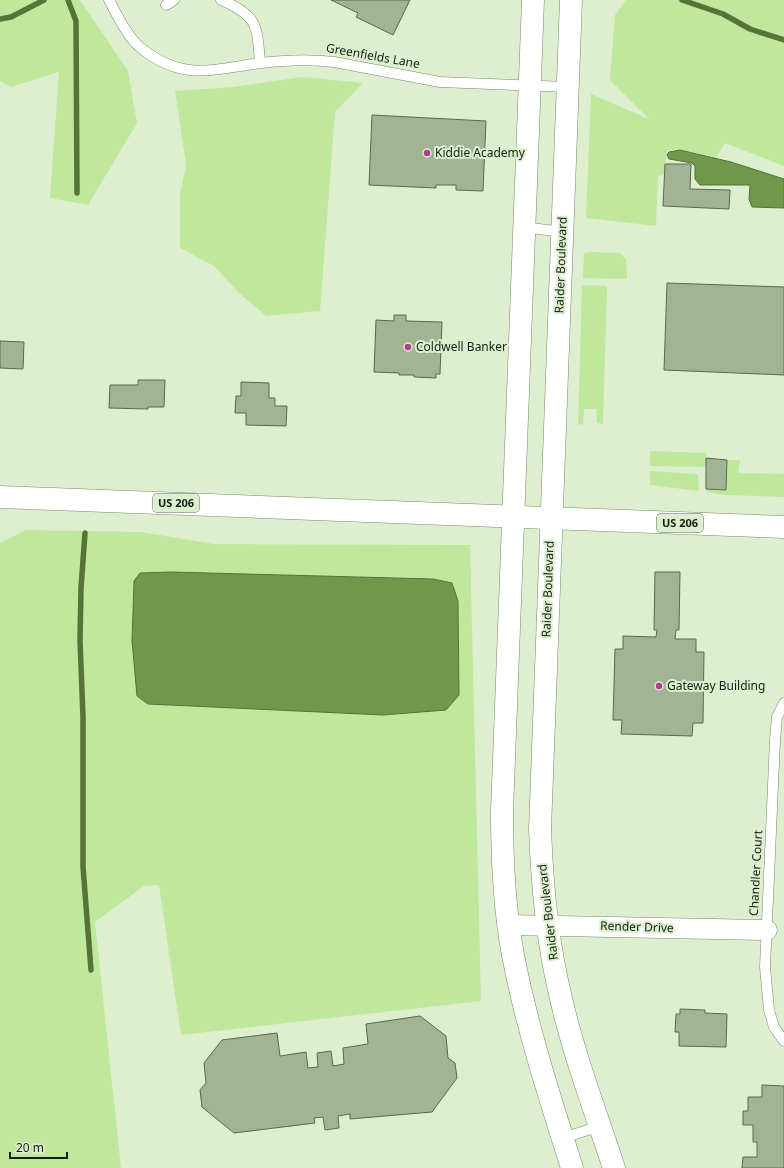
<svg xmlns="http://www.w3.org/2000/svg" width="784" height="1168" font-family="'Noto Sans',sans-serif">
<rect width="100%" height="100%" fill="#ddefce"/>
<!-- green -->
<path fill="#c0e89d" d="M0 0H80L128 71 137 123 88 205 50 198 59 72 11 87 0 81Z
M626 0H784V166L725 143 716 157 678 149 667 151 664 175 658 176 656 226 586 218 591 94 649 119 610 80 615 15Z
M302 77 363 83 335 112 320 311 266 316 239 293 214 266 180 248V195L186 165 175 91 233 87Z
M590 252 620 253 626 259 627 279 583 278 584 253Z
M582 285 607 286 603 424 597 423 596 409H584L583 425 578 424Z
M650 451 706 453V467L650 466Z
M727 460H740L738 473 784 474V497L724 495 707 492 706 489H726Z
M650 471 698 474 699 491 650 485Z
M26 530 141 532 214 544 470 545 481 1001 181 1035 159 885 144 886 95 922 121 1168H0V543Z"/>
<!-- water -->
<path fill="#71974b" stroke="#56733a" d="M680 150 731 162 784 179V208L752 207 749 199 750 185H700L695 179V166L692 163 669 159 667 155 669 152Z
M171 572 433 579 452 583 458 601 459 695 446 710 383 715 148 704 137 696 132 641 134 581 140 573Z"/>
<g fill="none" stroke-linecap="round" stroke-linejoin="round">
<!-- stream -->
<path stroke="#56733a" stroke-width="5.5" d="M68 0 76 21 77 193
M682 0 723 14 750 29 784 40
M0 19 11 17 44 0
M85 533 81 588 80 640 83 717V867L91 970"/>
</g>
<!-- building -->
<path fill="#a3b495" stroke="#5a694d" d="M331 0H410L393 35 356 17 358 13Z
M372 115 486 121 483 191 456 190V185H436V188L369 185Z
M665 164H691L690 189 730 190 729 209 663 206Z
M667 283 784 287V375L664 370Z
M394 315H406V321L442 322 440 374H436V378L414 377V375H399V373L374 372 376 320 394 321Z
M0 341 24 342 23 369 0 368Z
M138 380H165L164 407H148V409L109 408 110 385H138Z
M241 382 269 383V398H275V406H287L286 426 246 425V413H235L236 396H241Z
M706 458 727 460 726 490 706 489Z
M655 572H680L679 630H676L675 639H696V652H704L703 723H693L692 736 621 734 622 720H613L615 649H623V636L656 637 657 630H654Z
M680 1009 705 1010V1013L727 1014 726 1047 679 1046V1032H675L676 1014H680Z
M420 1016 446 1036 448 1058 455 1063 457 1078 432 1112 350 1119V1114L338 1116 339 1128 325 1130 323 1117 314 1118 315 1123 234 1133 202 1107 200 1090 206 1083 204 1063 222 1040 277 1033 280 1056 306 1052 308 1068 318 1067 317 1053 331 1051 333 1066 344 1064 343 1048 368 1044 366 1024Z
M762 1085 784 1086V1168H742L743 1157H757V1142H753V1125H743V1111H748V1097H762Z"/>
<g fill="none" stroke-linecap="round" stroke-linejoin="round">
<!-- lane casing -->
<g stroke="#79896b" stroke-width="11">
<path id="lane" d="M109 0C117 15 128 38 141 48 183 82 213 69 261 63 286 60 310 59 334 62L440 82 568 87
M221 0C258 16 257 25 260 63
M166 5 174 0
M523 227 563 232
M784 703 777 717 775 740 765 967 769 1010 774 1027 784 1041
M563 1138 600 1126"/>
</g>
<!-- street casing -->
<g stroke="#79896b" stroke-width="21">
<path id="street" d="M508 925 767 930"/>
</g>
<!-- secondary casing -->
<g stroke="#79896b" stroke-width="23">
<path id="secondary" d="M533 0 502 811C502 859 504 908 513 955 527 1028 550 1098 572 1168
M571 0 540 829C542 884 547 940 560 994 573 1053 595 1110 614 1168"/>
</g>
<!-- primary casing -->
<g stroke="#79896b" stroke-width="23">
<path id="primary" d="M0 497 784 527"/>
</g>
<!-- lane -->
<use href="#lane" stroke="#fff" stroke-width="10"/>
<!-- street -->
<use href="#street" stroke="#fff" stroke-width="20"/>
<!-- secondary -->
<use href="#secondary" stroke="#fff" stroke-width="22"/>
<!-- primary -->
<use href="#primary" stroke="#fff" stroke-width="22"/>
</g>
<!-- markers -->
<g fill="#b23a90" stroke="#ddefce" stroke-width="1.5">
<circle cx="427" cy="153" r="4"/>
<circle cx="408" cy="347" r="4"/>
<circle cx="659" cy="686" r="4"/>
</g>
<g text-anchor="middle" stroke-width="4" stroke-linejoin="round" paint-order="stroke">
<!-- shield labels -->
<g fill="#ddefce" stroke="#525d4a" stroke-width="1">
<rect x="153" y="494" width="46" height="18" rx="3"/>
<rect x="657" y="514" width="46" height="18" rx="3"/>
</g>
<g font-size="11" font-weight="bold" fill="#171e12">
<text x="176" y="507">US 206</text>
<text x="680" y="527">US 206</text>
</g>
<!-- street labels -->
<g font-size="12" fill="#171e12" stroke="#ddefce">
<text transform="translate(373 56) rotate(10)" y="4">Greenfields Lane</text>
<text transform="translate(561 265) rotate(-88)" y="4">Raider Boulevard</text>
<text transform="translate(548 589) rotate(-88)" y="4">Raider Boulevard</text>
<text transform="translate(756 873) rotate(-87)" y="4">Chandler Court</text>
<text transform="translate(548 912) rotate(-97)" y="4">Raider Boulevard</text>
<text transform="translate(637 927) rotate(2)" y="4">Render Drive</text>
</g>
<!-- poi labels -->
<g font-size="12" fill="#171e12" stroke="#ddefce" text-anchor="start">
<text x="435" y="157">Kiddie Academy</text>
<text x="416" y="351">Coldwell Banker</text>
<text x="667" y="690">Gateway Building</text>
</g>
</g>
<!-- scale -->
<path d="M10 1152v6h57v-6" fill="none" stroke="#171e12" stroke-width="2"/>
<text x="16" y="1152" font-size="12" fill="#171e12" stroke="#ddefce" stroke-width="3" paint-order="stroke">20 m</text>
</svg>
